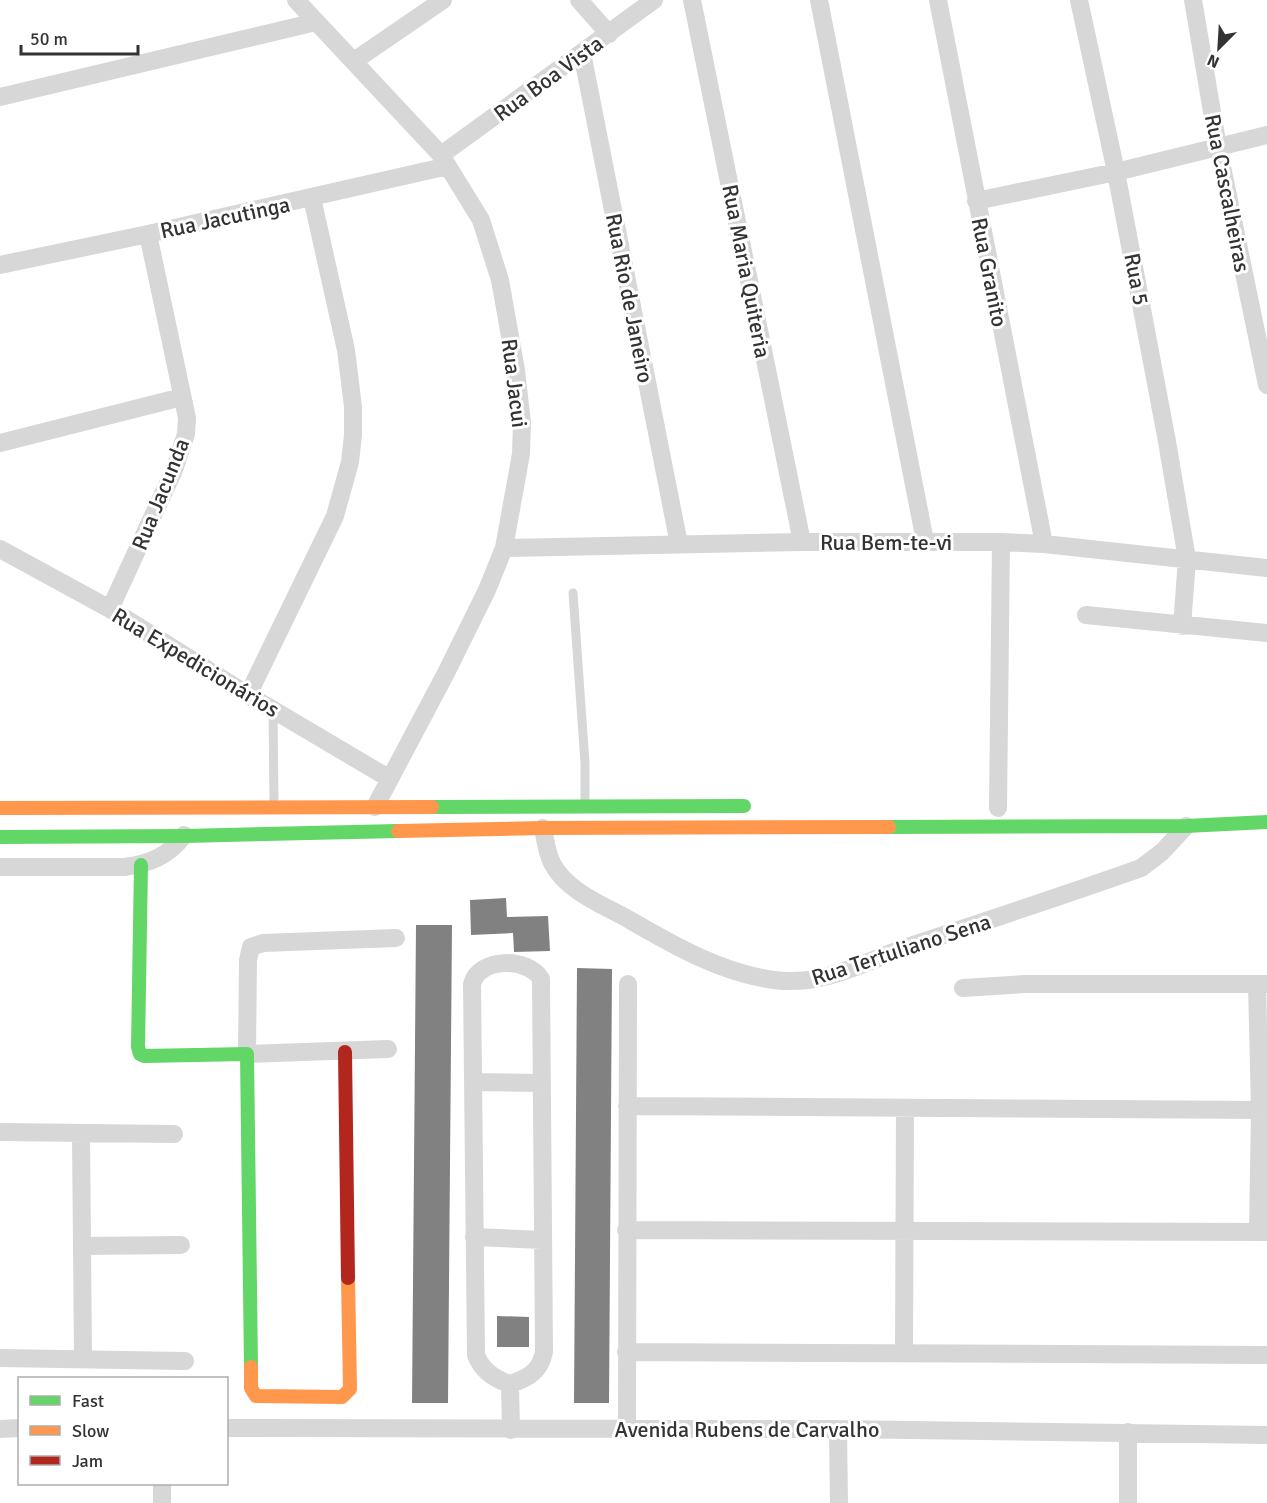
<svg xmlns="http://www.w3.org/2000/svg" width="1267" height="1503" font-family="Signika,sans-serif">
<rect width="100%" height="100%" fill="#fff"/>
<!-- building -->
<path fill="#818181" d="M506 898 507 917 548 916 550 951 514 952 513 933 471 935 470 900Z
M416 925H452L448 1403H412Z
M577 968 612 969 609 1403H574Z
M497 1316 529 1317V1347H497Z"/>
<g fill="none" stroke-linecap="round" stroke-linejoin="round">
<!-- lane -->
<path stroke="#d7d7d7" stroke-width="9" d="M573 593 585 763V800
M273 710 274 803"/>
<!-- street -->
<path stroke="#d7d7d7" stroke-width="18" d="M296 0 441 155 481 220 500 280 516 370 522 423 521 454 504 548 487 590 446 673 375 807
M579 0 609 34
M692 0 802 542
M819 0 925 541
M938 0 1044 544
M1079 0 1116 172 1166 436 1187 559 1182 626
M1193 0 1218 147 1267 385
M582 53 679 544
M354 61 443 0
M0 97 316 22
M441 155 654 0
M976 201 1116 172 1267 135
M0 265 148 234 448 166
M0 443 182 397
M504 548 802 542H1001L1044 544 1267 568
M0 549 110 609 248 695 390 779
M110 609 174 470 186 434 187 418 148 234
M1086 615 1267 633
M248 695 335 516 350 462 353 435V407L346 350 312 198
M998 808 1001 542
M543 828C545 840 547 853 552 863 566 891 603 905 628 919 673 945 721 973 774 980 824 987 867 960 913 945 989 920 1065 895 1141 868L1162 852 1186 826
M0 867H124C149 864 169 856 184 835
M1257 984 1260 1110 1258 1232
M963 988 1025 984H1267
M388 1049 247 1054 248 960 251 947 263 943 396 938
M473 1082 542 1083
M627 1106 1267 1110
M0 1132 174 1134
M81 1134 83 1358
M626 1230 1267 1232
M474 1237 542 1240
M82 1246 181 1245
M626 1352 1267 1355
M904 1352 905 1108
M0 1358 185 1361
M510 1384C494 1379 482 1371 476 1355L472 984C479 957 528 957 541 979L544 1352C540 1372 528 1378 510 1384L511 1430
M226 1428 838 1429 1267 1435
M0 1429 20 1428
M627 1429 628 984
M838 1429 839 1503
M1128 1432V1503
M162 1484V1503"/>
<!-- fast -->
<path stroke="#63d668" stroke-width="14" d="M432 807 744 806
M889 827 1186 826 1267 822
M0 837 184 836 398 831
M141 865 138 1047 140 1054 144 1056 247 1054 251 1367"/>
<!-- slow -->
<path stroke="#ff974d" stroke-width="14" d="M0 808 432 807
M398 831 543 828 889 827
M251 1367V1388L256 1396 342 1397 350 1389 348 1278"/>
<!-- jam -->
<path stroke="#b3261e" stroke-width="14" d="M345 1052 348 1278"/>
</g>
<g text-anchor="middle" stroke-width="6" stroke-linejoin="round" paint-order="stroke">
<!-- street labels -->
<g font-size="22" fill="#333" stroke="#fff">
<text transform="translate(548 78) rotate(-36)" y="8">Rua Boa Vista</text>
<text transform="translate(1228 193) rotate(79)" y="8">Rua Cascalheiras</text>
<text transform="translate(225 217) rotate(-12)" y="8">Rua Jacutinga</text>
<text transform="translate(747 271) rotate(79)" y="8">Rua Maria Quiteria</text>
<text transform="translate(990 272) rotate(79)" y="8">Rua Granito</text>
<text transform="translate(1137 279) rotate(79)" y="8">Rua 5</text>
<text transform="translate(630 298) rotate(79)" y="8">Rua Rio de Janeiro</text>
<text transform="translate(515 383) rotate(83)" y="8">Rua Jacui</text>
<text transform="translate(160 494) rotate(-68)" y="8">Rua Jacunda</text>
<text x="886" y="550">Rua Bem-te-vi</text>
<text transform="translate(196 662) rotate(31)" y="8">Rua Expedicionários</text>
<text transform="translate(901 949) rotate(-18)" y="8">Rua Tertuliano Sena</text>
<text x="747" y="1437">Avenida Rubens de Carvalho</text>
</g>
</g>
<!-- legend -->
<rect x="18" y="1377" width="210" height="108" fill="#ffffff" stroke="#adadad" stroke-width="1.5"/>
<rect x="30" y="1396" width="30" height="9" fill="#63d668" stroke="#adadad" stroke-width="1.5"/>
<text x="72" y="1407" font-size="18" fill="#333333">Fast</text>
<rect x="30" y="1426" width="30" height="9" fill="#ff974d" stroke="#adadad" stroke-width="1.5"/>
<text x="72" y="1437" font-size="18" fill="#333333">Slow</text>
<rect x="30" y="1456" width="30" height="9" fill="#b3261e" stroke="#adadad" stroke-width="1.5"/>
<text x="72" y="1467" font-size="18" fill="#333333">Jam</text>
<!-- north arrow -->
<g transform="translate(1219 48) rotate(204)" stroke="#ffffff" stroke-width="4.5" paint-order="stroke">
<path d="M0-4.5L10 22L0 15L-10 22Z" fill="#333333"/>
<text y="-9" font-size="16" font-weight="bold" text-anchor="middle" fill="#333333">N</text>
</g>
<!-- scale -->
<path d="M21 45v9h117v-9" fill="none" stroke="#333333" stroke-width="3"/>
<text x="30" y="45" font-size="18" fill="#333333" stroke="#ffffff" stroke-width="4.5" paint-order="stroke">50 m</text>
</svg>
